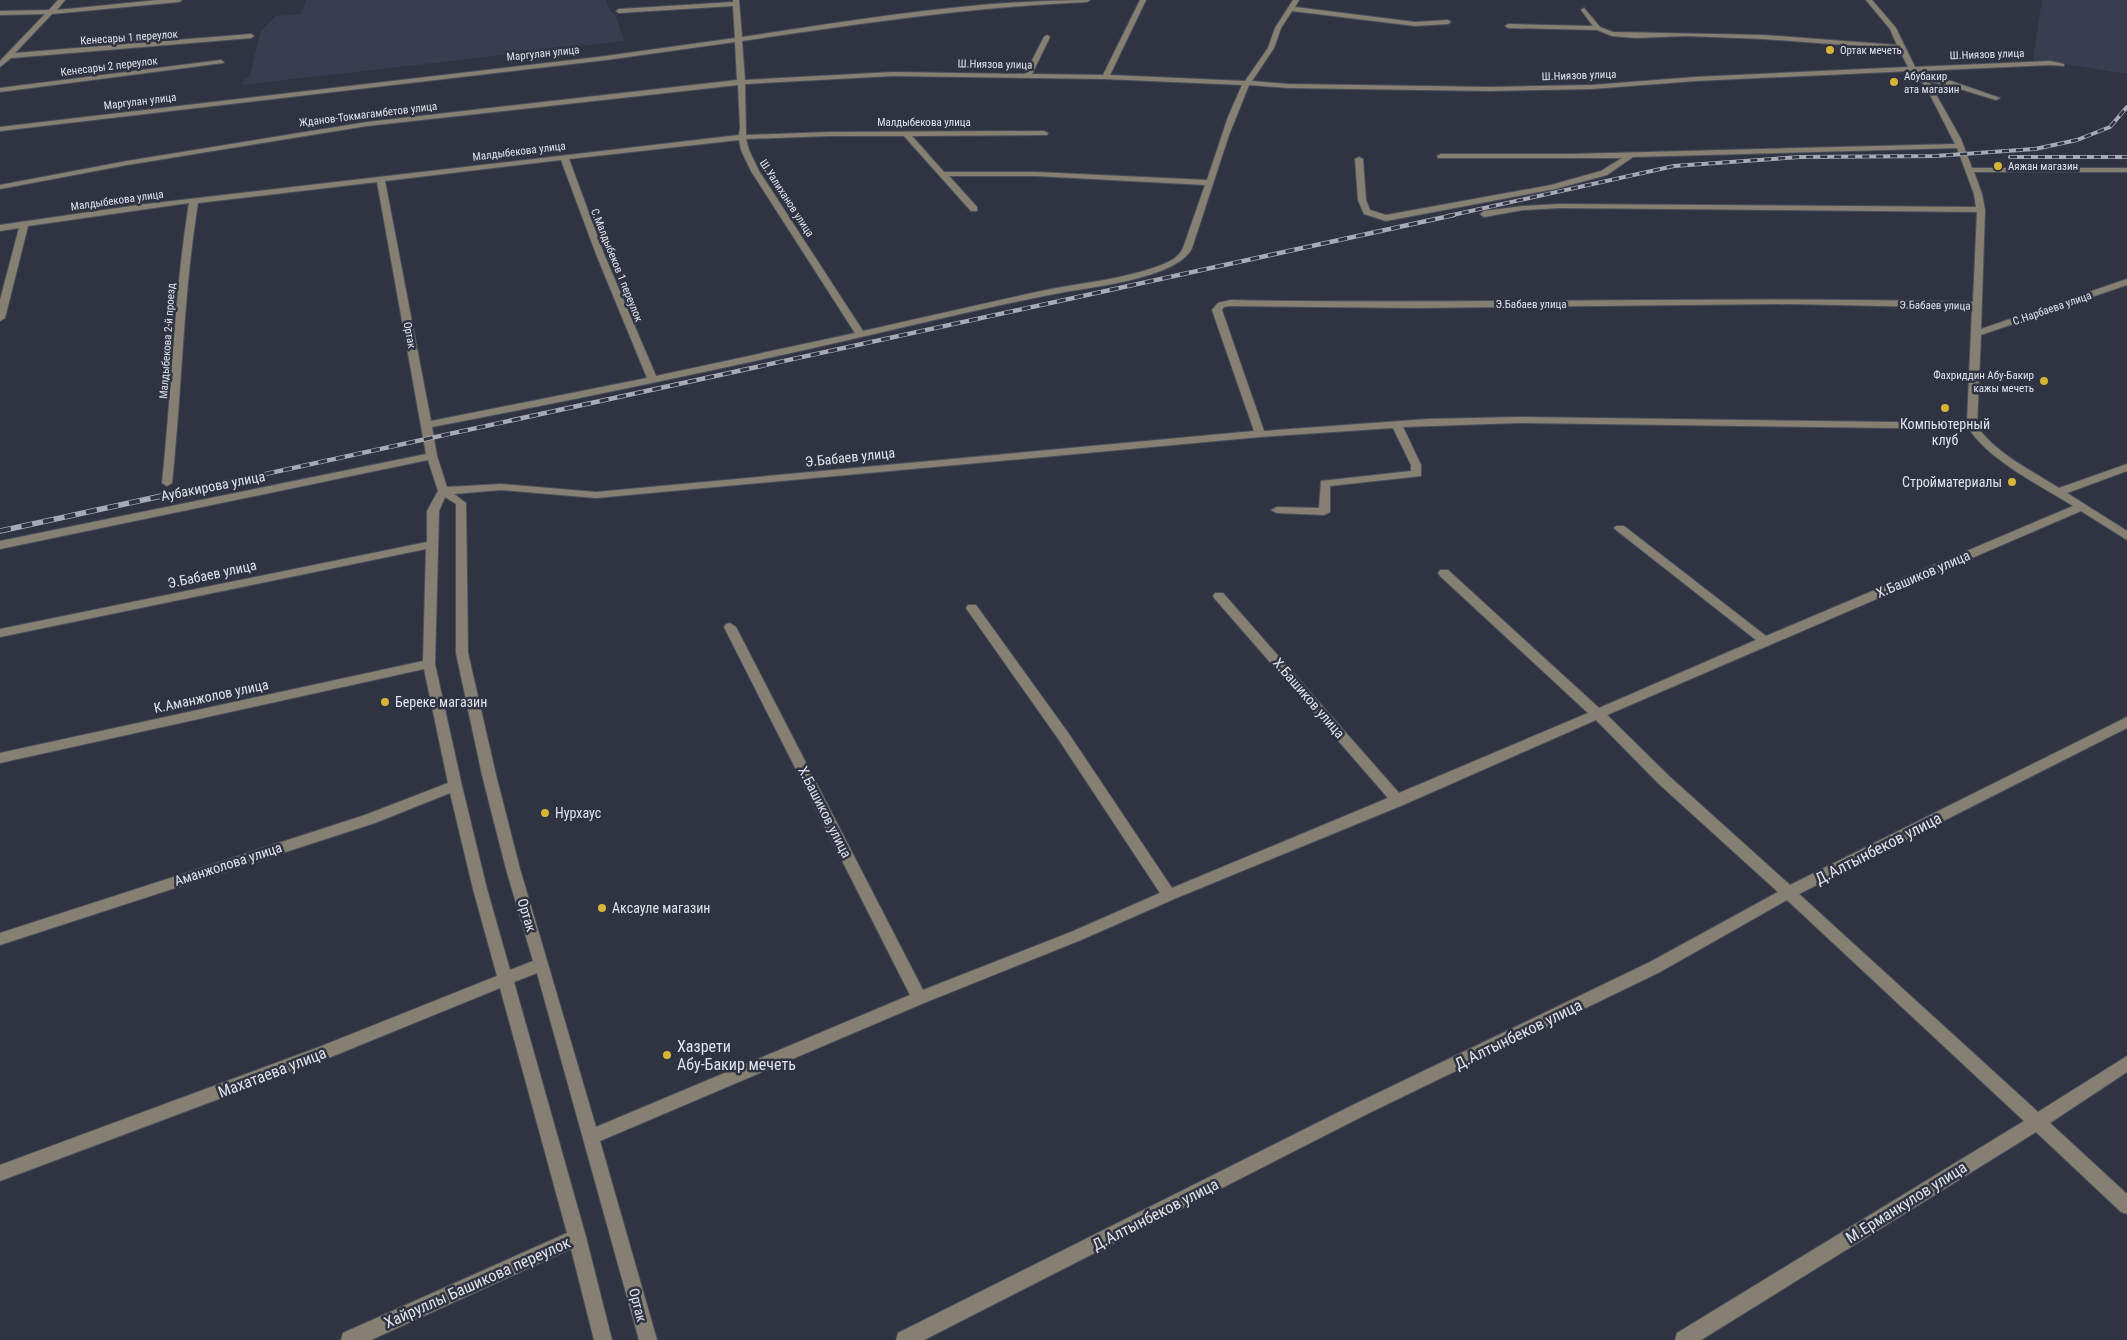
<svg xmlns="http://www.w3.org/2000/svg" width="2127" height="1340" font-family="'Roboto Condensed',sans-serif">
<rect width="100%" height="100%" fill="#303341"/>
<!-- built -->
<path fill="#383d50" d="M306 0H606L610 11 615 14 624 41 242 85 245 77 250 76 260 32 276 16 301 14Z
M2042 0H2127V74L2033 59Z"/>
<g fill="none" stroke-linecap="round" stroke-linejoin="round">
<!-- minor casing -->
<g stroke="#4c4f5c" stroke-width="2">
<path id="minor" d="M58 0H65L57 10 158 0H182L179 2 52 14 15 53 251 34 254 36 251 38 11 58 0 67V61L45 14 0 15V11L49 10Z
M733 0H739L742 37C857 20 973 0 1090 0L1087 2C971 7 857 24 742 41L745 80 893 72 1025 74 1044 37 1047 35 1050 37 1032 74 1103 75 1140 0H1146L1110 75 1245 81 1268 48 1275 28 1293 0H1299L1295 7 1415 22 1448 20 1451 22 1448 24 1415 26 1292 11 1281 28 1274 48 1252 81 1288 84 1490 87 1592 85 1695 77 1908 67 1899 49 1763 39 1687 36 1636 38 1612 36 1597 30 1508 28 1505 26 1508 24 1593 26 1581 10 1584 8 1600 27 1613 32 1763 35 1897 45 1890 29 1866 0H1872L1896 28 1915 67 2050 61 2064 64V66L2050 65 1919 71 1925 77 1951 81 2000 98 1996 100 1947 85 1929 82 1961 139 1972 168H2127V172H1974L1982 194 1985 210 1981 329 2127 279V285L1981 335 1977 426C1996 454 2031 470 2059 488L2127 464V471L2067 493 2127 531V540L2081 511 1607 715 1669 776 1790 885 2127 717V728L1799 894 2038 1112 2127 1056V1072L2050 1123 2127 1194V1214L2121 1212 2036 1132 1701 1340H1675L1677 1333 2024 1121 1787 900 1660 972 1367 1114 924 1340H896L898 1333 1355 1104 1650 962 1778 892 1659 784 1596 720 1403 805 1174 899 1081 940 924 1003 600 1141 657 1340H639L537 973 514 982 586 1237 612 1340H594L571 1249 371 1340H341L343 1333 567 1233 500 988 331 1057 0 1181V1165L319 1047 497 976 473 889 450 793 375 823 0 945V933L365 815 448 783 424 669 0 763V753L423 661 426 549 0 637V629L427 542V511L438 491 428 460 0 549V541L426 454 377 182 198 203C183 295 182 390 172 483L167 486 162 483C172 390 174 296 189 203L28 226 5 318 0 321V300L19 228 0 231V225L138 205 739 135 740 128 738 85 367 126 127 165 0 189V185L127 161 367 122 737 80 735 42 606 60 0 131V127L606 56 735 38 733 6 619 13 616 11 619 9 733 2ZM1911 71 1926 87 1955 144 1571 154H1441L1437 156 1438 158H1622L1601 171 1551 185 1386 215 1370 210 1366 200 1363 159 1359 157 1355 159 1358 200 1364 214 1386 221 1555 189 1607 175 1633 157 1957 148 1974 194 1976 207 1560 204 1523 206 1484 211 1480 214 1484 217 1523 210 1560 208 1977 212 1973 302C1725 295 1478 305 1230 300L1218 303 1212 310 1254 431 596 492 501 484 447 487 437 456 432 427C562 402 693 375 822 346 903 328 984 307 1065 292 1095 287 1179 277 1192 248L1229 135 1249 85 1288 88 1490 91 1592 89 1695 81ZM893 76 1105 79 1242 85 1228 117 1207 180 1036 172H944L912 136 1047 135 1048 133 1044 131 829 132 746 135 745 84ZM829 136H904L971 211H977V207L949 176H1036L1205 185 1183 248C1178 259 1167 263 1156 267 1119 280 1079 283 1041 291 981 304 922 318 863 331L759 171 749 150 746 139ZM739 140 741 150 751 171 855 333 656 376 604 254 569 159ZM561 160 596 254 647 378 431 421 385 181ZM1791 304 1972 308 1967 423 1518 417 1428 419 1264 431 1222 310 1224 307 1230 306 1417 308ZM1518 423 1969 429C1990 461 2040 485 2073 506L1766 636 1624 526H1616L1614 528 1616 530 1756 640 1599 708 1448 570H1440L1438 573 1440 576 1588 713 1399 793 1223 593H1215L1213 596 1215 599 1388 798 1172 888 1069 734 976 605H968L966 608 968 611 1059 740 1160 893 1071 932 923 990 736 627 730 623 726 624 724 627 910 995 596 1127 520 869 496 775 468 653 466 503 454 494 501 490 596 498 1260 437 1393 428 1411 465V471L1321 481 1319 508 1277 507 1271 510 1277 513 1324 515 1330 512V486L1421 476V465L1403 427ZM445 497 456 504V653L482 775 506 869 533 961 510 970 487 889 462 786 435 664 439 511Z
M221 60 224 62 223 63 0 92V88Z"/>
</g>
<!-- minor -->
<use href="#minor" fill="#858072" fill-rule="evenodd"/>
<!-- rail-far2 casing -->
<g stroke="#a8abb5" stroke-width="4">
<path id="rail-far2" d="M2010 157H2127
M1448 216 1674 166 1800 157 1935 156 2035 149 2077 140 2110 127 2127 107"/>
</g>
<!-- rail-far1 casing -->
<g stroke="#a8abb5" stroke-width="4.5">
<path id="rail-far1" d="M160 497 1454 215"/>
</g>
<!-- rail casing -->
<g stroke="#a8abb5" stroke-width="5.5">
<path id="rail" d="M0 531 166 495"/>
</g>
<!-- rail-far2 -->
<use href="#rail-far2" stroke="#303341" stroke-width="2.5" stroke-dasharray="7" stroke-linecap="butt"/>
<!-- rail-far1 -->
<use href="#rail-far1" stroke="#303341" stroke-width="3" stroke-dasharray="9" stroke-linecap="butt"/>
<!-- rail -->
<use href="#rail" stroke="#303341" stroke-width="4" stroke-dasharray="11" stroke-linecap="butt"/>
</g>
<!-- markers -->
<g fill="#d6b534" stroke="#303341" stroke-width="2">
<circle cx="1830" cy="50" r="5"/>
<circle cx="1894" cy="82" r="5"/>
<circle cx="1998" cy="166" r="5"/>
<circle cx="2044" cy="381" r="5"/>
<circle cx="1945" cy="408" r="5"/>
<circle cx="2012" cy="482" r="5"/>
<circle cx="385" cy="702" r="5"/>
<circle cx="545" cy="813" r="5"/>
<circle cx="602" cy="908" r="5"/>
<circle cx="667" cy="1055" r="5"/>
</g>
<g text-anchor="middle" stroke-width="5" stroke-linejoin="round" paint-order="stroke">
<!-- far-street labels -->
<g font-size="11" fill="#e0e3eb" stroke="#303341">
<text transform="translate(129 37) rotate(-4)" y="4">Кенесары 1 переулок</text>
<text transform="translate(543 53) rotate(-6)" y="4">Маргулан улица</text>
<text transform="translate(1987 54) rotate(-2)" y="4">Ш.Ниязов улица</text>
<text transform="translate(995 64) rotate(1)" y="4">Ш.Ниязов улица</text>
<text transform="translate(109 66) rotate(-7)" y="4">Кенесары 2 переулок</text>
<text transform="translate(1579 75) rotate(-2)" y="4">Ш.Ниязов улица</text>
<text transform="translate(140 101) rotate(-7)" y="4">Маргулан улица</text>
<text transform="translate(368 114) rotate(-7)" y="4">Жданов-Токмагамбетов улица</text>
<text x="924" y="126">Малдыбекова улица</text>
<text transform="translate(519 151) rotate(-7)" y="4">Малдыбекова улица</text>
<text transform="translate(787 198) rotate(57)" y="4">Ш.Уалиханов улица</text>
<text transform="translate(117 200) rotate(-8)" y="4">Малдыбекова улица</text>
<text transform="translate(617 265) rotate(68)" y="4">С.Малдыбеков 1 переулок</text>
<text x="1531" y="308">Э.Бабаев улица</text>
<text transform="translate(1935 305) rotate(1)" y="4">Э.Бабаев улица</text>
<text transform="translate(2052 308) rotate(-19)" y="4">С.Нарбаева улица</text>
<text transform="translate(410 335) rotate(79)" y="4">Ортак</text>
<text transform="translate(167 341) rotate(-86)" y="4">Малдыбекова 2-й проезд</text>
</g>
<!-- far-poi labels -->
<g font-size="11" fill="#e0e3eb" stroke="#303341" text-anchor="start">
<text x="1840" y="54">Ортак мечеть</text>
<text x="1904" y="80">Абубакир<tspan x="1904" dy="13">ата магазин</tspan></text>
<text x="2008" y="170">Аяжан магазин</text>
<text x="2034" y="379" text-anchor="end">Фахриддин Абу-Бакир<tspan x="2034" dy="13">кажы мечеть</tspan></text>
</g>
<!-- poi labels -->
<g font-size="14" fill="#e0e3eb" stroke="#303341" text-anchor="start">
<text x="1945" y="429" text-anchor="middle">Компьютерный<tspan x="1945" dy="16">клуб</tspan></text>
<text x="2002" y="487" text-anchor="end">Стройматериалы</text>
<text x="395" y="707">Береке магазин</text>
<text x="555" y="818">Нурхаус</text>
<text x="612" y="913">Аксауле магазин</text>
</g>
<!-- street labels -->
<g font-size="14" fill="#e0e3eb" stroke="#303341">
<text transform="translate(850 457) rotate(-6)" y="5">Э.Бабаев улица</text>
<text transform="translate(213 486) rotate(-11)" y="5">Аубакирова улица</text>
<text transform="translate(212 574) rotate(-12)" y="5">Э.Бабаев улица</text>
<text transform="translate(1923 574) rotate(-23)" y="5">Х.Башиков улица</text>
<text transform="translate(211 696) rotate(-12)" y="5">К.Аманжолов улица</text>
<text transform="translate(1309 698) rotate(49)" y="5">Х.Башиков улица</text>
<text transform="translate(825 812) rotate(63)" y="5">Х.Башиков улица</text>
<text transform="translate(228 864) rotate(-18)" y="5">Аманжолова улица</text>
<text transform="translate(527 915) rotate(73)" y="5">Ортак</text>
<text transform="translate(638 1305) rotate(75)" y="5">Ортак</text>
</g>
<!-- near-street labels -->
<g font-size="16" fill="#e0e3eb" stroke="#303341">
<text transform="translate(1878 848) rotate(-27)" y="6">Д.Алтынбеков улица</text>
<text transform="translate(1518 1034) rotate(-26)" y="6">Д.Алтынбеков улица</text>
<text transform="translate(272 1072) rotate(-21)" y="6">Махатаева улица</text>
<text transform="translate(1906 1202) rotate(-32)" y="6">М.Ерманкулов улица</text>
<text transform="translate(1155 1214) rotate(-27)" y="6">Д.Алтынбеков улица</text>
<text transform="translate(477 1282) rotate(-24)" y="6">Хайруллы Башикова переулок</text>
</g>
<!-- near-poi labels -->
<g font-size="16" fill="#e0e3eb" stroke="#303341" text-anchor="start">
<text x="677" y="1052">Хазрети<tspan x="677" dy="18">Абу-Бакир мечеть</tspan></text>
</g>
</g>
</svg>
